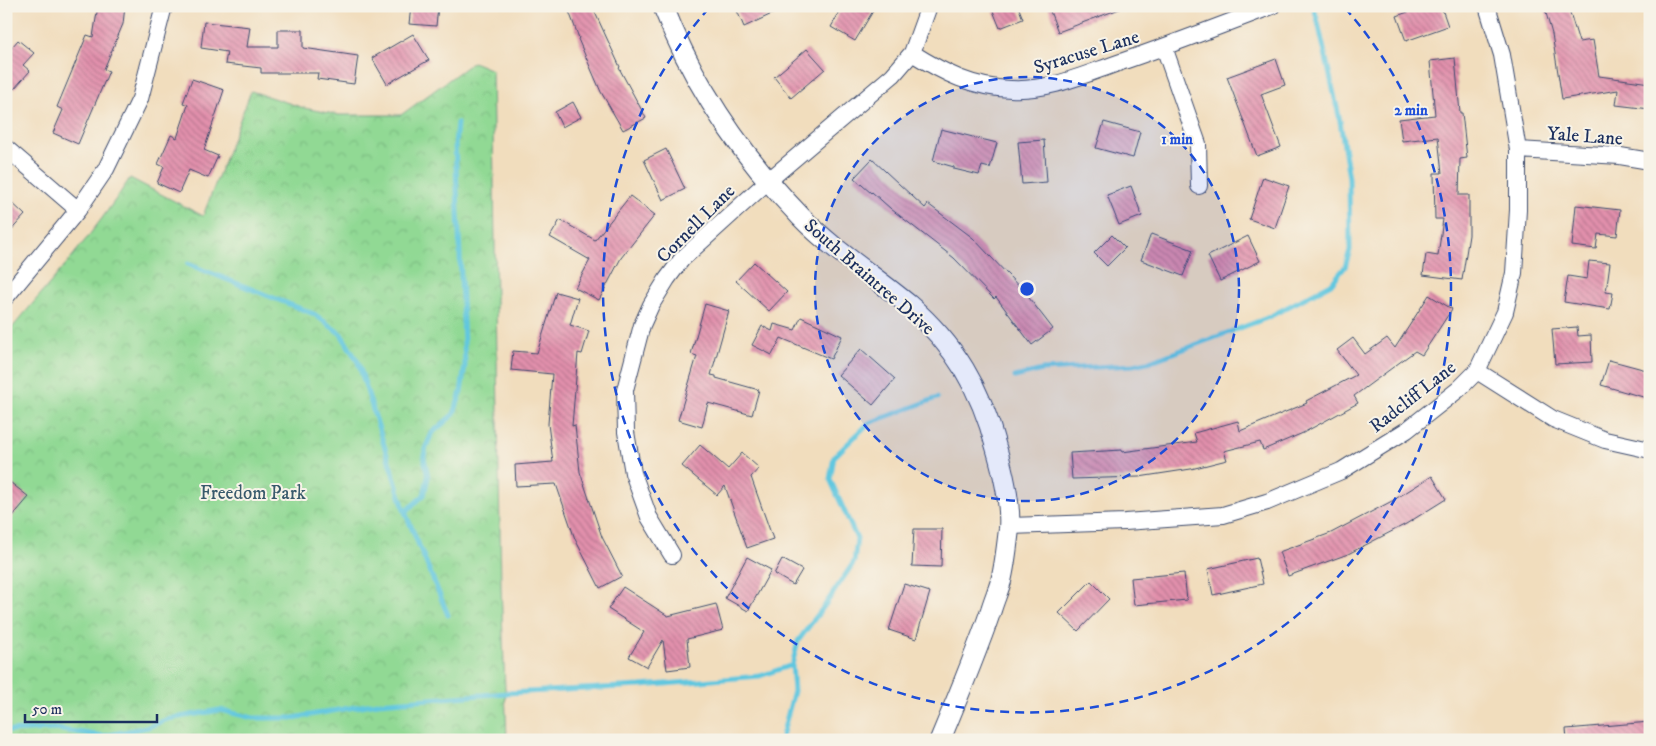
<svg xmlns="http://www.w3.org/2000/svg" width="1656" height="746" font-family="'IM FELL DW Pica',serif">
<defs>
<pattern id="park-crowns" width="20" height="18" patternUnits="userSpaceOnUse" patternTransform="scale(1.25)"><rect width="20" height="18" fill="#91d994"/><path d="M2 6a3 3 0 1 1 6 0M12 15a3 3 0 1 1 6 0" fill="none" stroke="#7cbb82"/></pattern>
<pattern id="building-back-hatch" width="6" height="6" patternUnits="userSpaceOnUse" patternTransform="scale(1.25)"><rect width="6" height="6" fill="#e290ac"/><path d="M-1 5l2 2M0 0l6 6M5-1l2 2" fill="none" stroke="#b6768f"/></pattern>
</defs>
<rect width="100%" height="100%" fill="#f7f3e8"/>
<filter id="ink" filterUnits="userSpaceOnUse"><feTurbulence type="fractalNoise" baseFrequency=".02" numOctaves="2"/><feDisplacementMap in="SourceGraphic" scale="10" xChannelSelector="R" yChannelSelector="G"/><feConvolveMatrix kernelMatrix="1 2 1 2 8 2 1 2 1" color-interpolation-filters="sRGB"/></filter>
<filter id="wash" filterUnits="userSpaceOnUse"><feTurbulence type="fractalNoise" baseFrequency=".0096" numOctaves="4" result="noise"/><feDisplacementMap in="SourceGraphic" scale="20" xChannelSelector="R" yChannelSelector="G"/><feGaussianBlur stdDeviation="1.12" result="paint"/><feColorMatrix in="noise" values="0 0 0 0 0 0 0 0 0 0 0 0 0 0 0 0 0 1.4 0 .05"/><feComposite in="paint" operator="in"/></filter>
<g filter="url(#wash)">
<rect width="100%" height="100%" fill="#f1ddbd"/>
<!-- park -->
<path fill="url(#park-crowns)" stroke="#568479" d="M473 62 492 70 501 587 507 740H6V335C49 284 94 234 130 178L203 216 251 91 304 108 339 115H401Z"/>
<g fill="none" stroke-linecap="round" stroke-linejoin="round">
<!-- stream -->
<path stroke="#62c7df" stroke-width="5" d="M188 264 314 314 341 334 358 362 405 512 448 615
M1015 377 1042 370 1133 365 1152 361 1267 318 1331 284 1345 267 1350 250 1349 178 1340 121 1317 18 1313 6
M405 512 424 495 428 477 424 457 426 447 432 433 454 414 461 392 465 365 455 145 457 123
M6 731 55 729 104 736 148 727 168 719 220 710 253 718H293L378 703 507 693 641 686 760 676 792 665
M781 740 794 691 792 665 798 641 825 605 854 562 857 539 830 479 834 457 869 423 937 398"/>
</g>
<g id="blocks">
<!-- building -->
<path fill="url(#building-back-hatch)" d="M98 6H125L123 24 104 69 109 71 78 144 53 133 63 110 57 107 87 35 93 37Z
M411 6H438L436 26 409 24Z
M567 6H592L620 67 619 68 646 118 623 130 601 92 578 39 579 38Z
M735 6H789L744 27Z
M843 6H876L855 41 831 27Z
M991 6H1018L1023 19 1000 28Z
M1048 6H1122V8L1058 32Z
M1424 6H1441L1448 26 1406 41 1397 16Z
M1544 6H1568L1579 42 1593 40 1599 76 1650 83V109L1616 105 1618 90 1562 99 1552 34Z
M204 22 250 27 247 47H278V30H303V48L358 56 354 84 317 79 318 73H261V68L225 64 227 52 201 48Z
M413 34 429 60 387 84 372 58Z
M18 40 34 53 23 65 30 71 14 89 6 82V54Z
M807 49 825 69 791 98 774 77Z
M1455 58 1460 113H1462L1467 158 1460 159 1459 195H1469V235L1462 280 1423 275 1426 254 1438 256 1443 219H1435L1434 173H1442L1438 137 1402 141 1399 119 1435 115 1430 61Z
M1276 59 1285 85 1261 94 1281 147 1257 156 1227 77Z
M192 79 224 90 204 150 218 156 208 178 189 170 179 193 157 183 164 167 158 164 171 135 177 138 188 105 183 103Z
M573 102 581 117 562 127 555 112Z
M1104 122 1140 132 1133 158 1096 148Z
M941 129 997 143 990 168 982 166 979 175 954 169V167L933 161Z
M1044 140 1047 182 1022 184 1018 142Z
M666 149 685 189 663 200 644 160Z
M872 159 925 208 928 204 973 238 1026 294 1053 329 1032 345 996 297 994 299 954 258 891 209 872 192 871 193 854 178Z
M1263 177 1289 186 1275 228 1249 219Z
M1131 186 1142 216 1119 225 1107 195Z
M630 196 655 215 621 258 599 300 575 288 590 260 550 237 560 220 595 240Z
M6 197 25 215 6 236Z
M1576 205 1620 210 1617 236 1598 234 1596 249 1572 246Z
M1151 234 1193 250 1183 276 1141 260Z
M1112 235 1125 248 1107 266 1094 253Z
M1248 236 1260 261 1220 281 1208 256Z
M1589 261 1610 263 1606 292 1613 293 1610 309 1564 302 1568 276 1587 279Z
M754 262 787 292 769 311 736 281Z
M556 292 578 298 570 325 589 331 582 354 578 353 572 426 575 425 580 472 602 537 622 576 600 588 575 539 556 484 516 486 515 465 553 462 548 424 552 374 511 370 513 351 537 353Z
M1429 295 1452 309 1422 355 1415 351 1354 396 1358 403 1303 433 1263 450 1260 442 1224 451 1227 460 1191 469 1139 477 1072 479 1070 453 1122 450V452L1197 442 1194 433 1238 421 1240 431 1307 403 1306 401 1356 375 1337 350 1353 338 1365 354 1387 338 1395 348Z
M705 304 729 311 711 375 716 376V378L759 390 752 415 708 403 702 427 678 420 697 356 691 354Z
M801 317 842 336 831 359 781 338 772 355 752 345 762 326 772 331 774 324 795 330Z
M1577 327 1578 336 1591 335 1592 362 1555 364 1552 329Z
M861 349 895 379 873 405 838 375Z
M1609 360 1650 371V399L1601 385Z
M700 445 728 469 742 453 759 468 751 477 773 539 747 548 725 486 717 495 682 466Z
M1432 476 1446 499 1406 524 1348 554 1288 576 1279 552 1331 533 1392 501Z
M6 479 29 497 6 524Z
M914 529H942L941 567 912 566Z
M747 557 771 570 748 611 725 598Z
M1257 558 1263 584 1213 595 1208 569Z
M782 559 802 570 793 585 774 574Z
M1184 573 1187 600 1134 605 1131 578Z
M1091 581 1109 599 1078 631 1059 613Z
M904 584 930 592 916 639 889 630Z
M623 587 668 616 716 604 723 630 687 639 690 667 667 670 663 640 647 667 629 657 644 632 608 609Z
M1650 722V740H1567L1566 729Z"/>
</g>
</g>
<g filter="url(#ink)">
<use href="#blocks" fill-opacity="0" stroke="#3b496c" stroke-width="1"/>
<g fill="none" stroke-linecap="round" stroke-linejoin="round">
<!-- minor casing -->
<g stroke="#3b496c" stroke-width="18">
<path id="minor" d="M1164 47 1198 144 1199 186
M912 53C944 73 973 88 1011 89 1047 91 1081 76 1115 64 1168 46 1220 26 1272 6
M6 148 78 210
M1518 150 1620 156 1650 161
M6 297 78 210 106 169 140 99 164 6
M1477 371 1553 419 1605 440 1650 450
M1009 526 1125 522 1223 515 1267 502 1341 471 1407 430 1459 389 1477 371 1505 312 1514 273 1518 210V150L1502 55 1487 6
M672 555 649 517 633 473 626 432 625 390 642 325 651 305 667 279 682 259 768 181 893 75 912 53 929 6"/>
</g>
<!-- tertiary casing -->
<g stroke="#3b496c" stroke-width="22">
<path id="tertiary" d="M663 6C694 86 742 156 801 217 833 250 873 275 909 305 955 345 981 389 996 447 1003 471 1011 505 1009 529 1007 546 1005 565 1001 581 998 591 994 600 991 610 976 654 958 697 940 740"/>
</g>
<!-- minor -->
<use href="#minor" stroke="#fff" stroke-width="16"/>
<!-- tertiary -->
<use href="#tertiary" stroke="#fff" stroke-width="20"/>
</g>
</g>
<!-- distance rings -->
<circle cx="1027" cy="289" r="212" fill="#1d4ed8" fill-opacity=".12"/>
<g fill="none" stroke="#1d4ed8" stroke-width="2.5" stroke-dasharray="9 6">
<circle cx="1027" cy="289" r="212"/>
<path d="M1345 8A424 424 0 1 1 709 8"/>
</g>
<g text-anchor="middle" stroke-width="4" stroke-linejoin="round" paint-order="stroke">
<!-- street labels -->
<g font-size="19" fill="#1b2f5e" stroke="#f7f3e8">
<text transform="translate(1086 51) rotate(-17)" y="7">Syracuse Lane</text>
<text transform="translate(1585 135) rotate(4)" y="7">Yale Lane</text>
<text transform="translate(695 223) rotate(-45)" y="7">Cornell Lane</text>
<text transform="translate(870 276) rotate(41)" y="7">South Braintree Drive</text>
<text transform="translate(1412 396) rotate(-38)" y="7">Radcliff Lane</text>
</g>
<!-- park labels -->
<g font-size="19" fill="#385a6c" stroke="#f7f3e8">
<text x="253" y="499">Freedom Park</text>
</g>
</g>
<circle cx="1027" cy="289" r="8" fill="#1d4ed8" stroke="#f7f3e8" stroke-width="2.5"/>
<g font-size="15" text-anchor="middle" font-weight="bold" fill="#1d4ed8" stroke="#f7f3e8" stroke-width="4" stroke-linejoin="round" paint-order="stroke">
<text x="1411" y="115">2 min</text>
<text x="1177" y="144">1 min</text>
</g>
<!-- margin -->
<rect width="1656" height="746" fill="none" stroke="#f7f3e8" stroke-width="25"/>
<!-- scale -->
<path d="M25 714v8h132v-8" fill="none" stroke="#1b2f5e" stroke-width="2.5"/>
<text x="32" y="714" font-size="15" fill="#1b2f5e" stroke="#f7f3e8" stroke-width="4" paint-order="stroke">50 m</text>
</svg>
